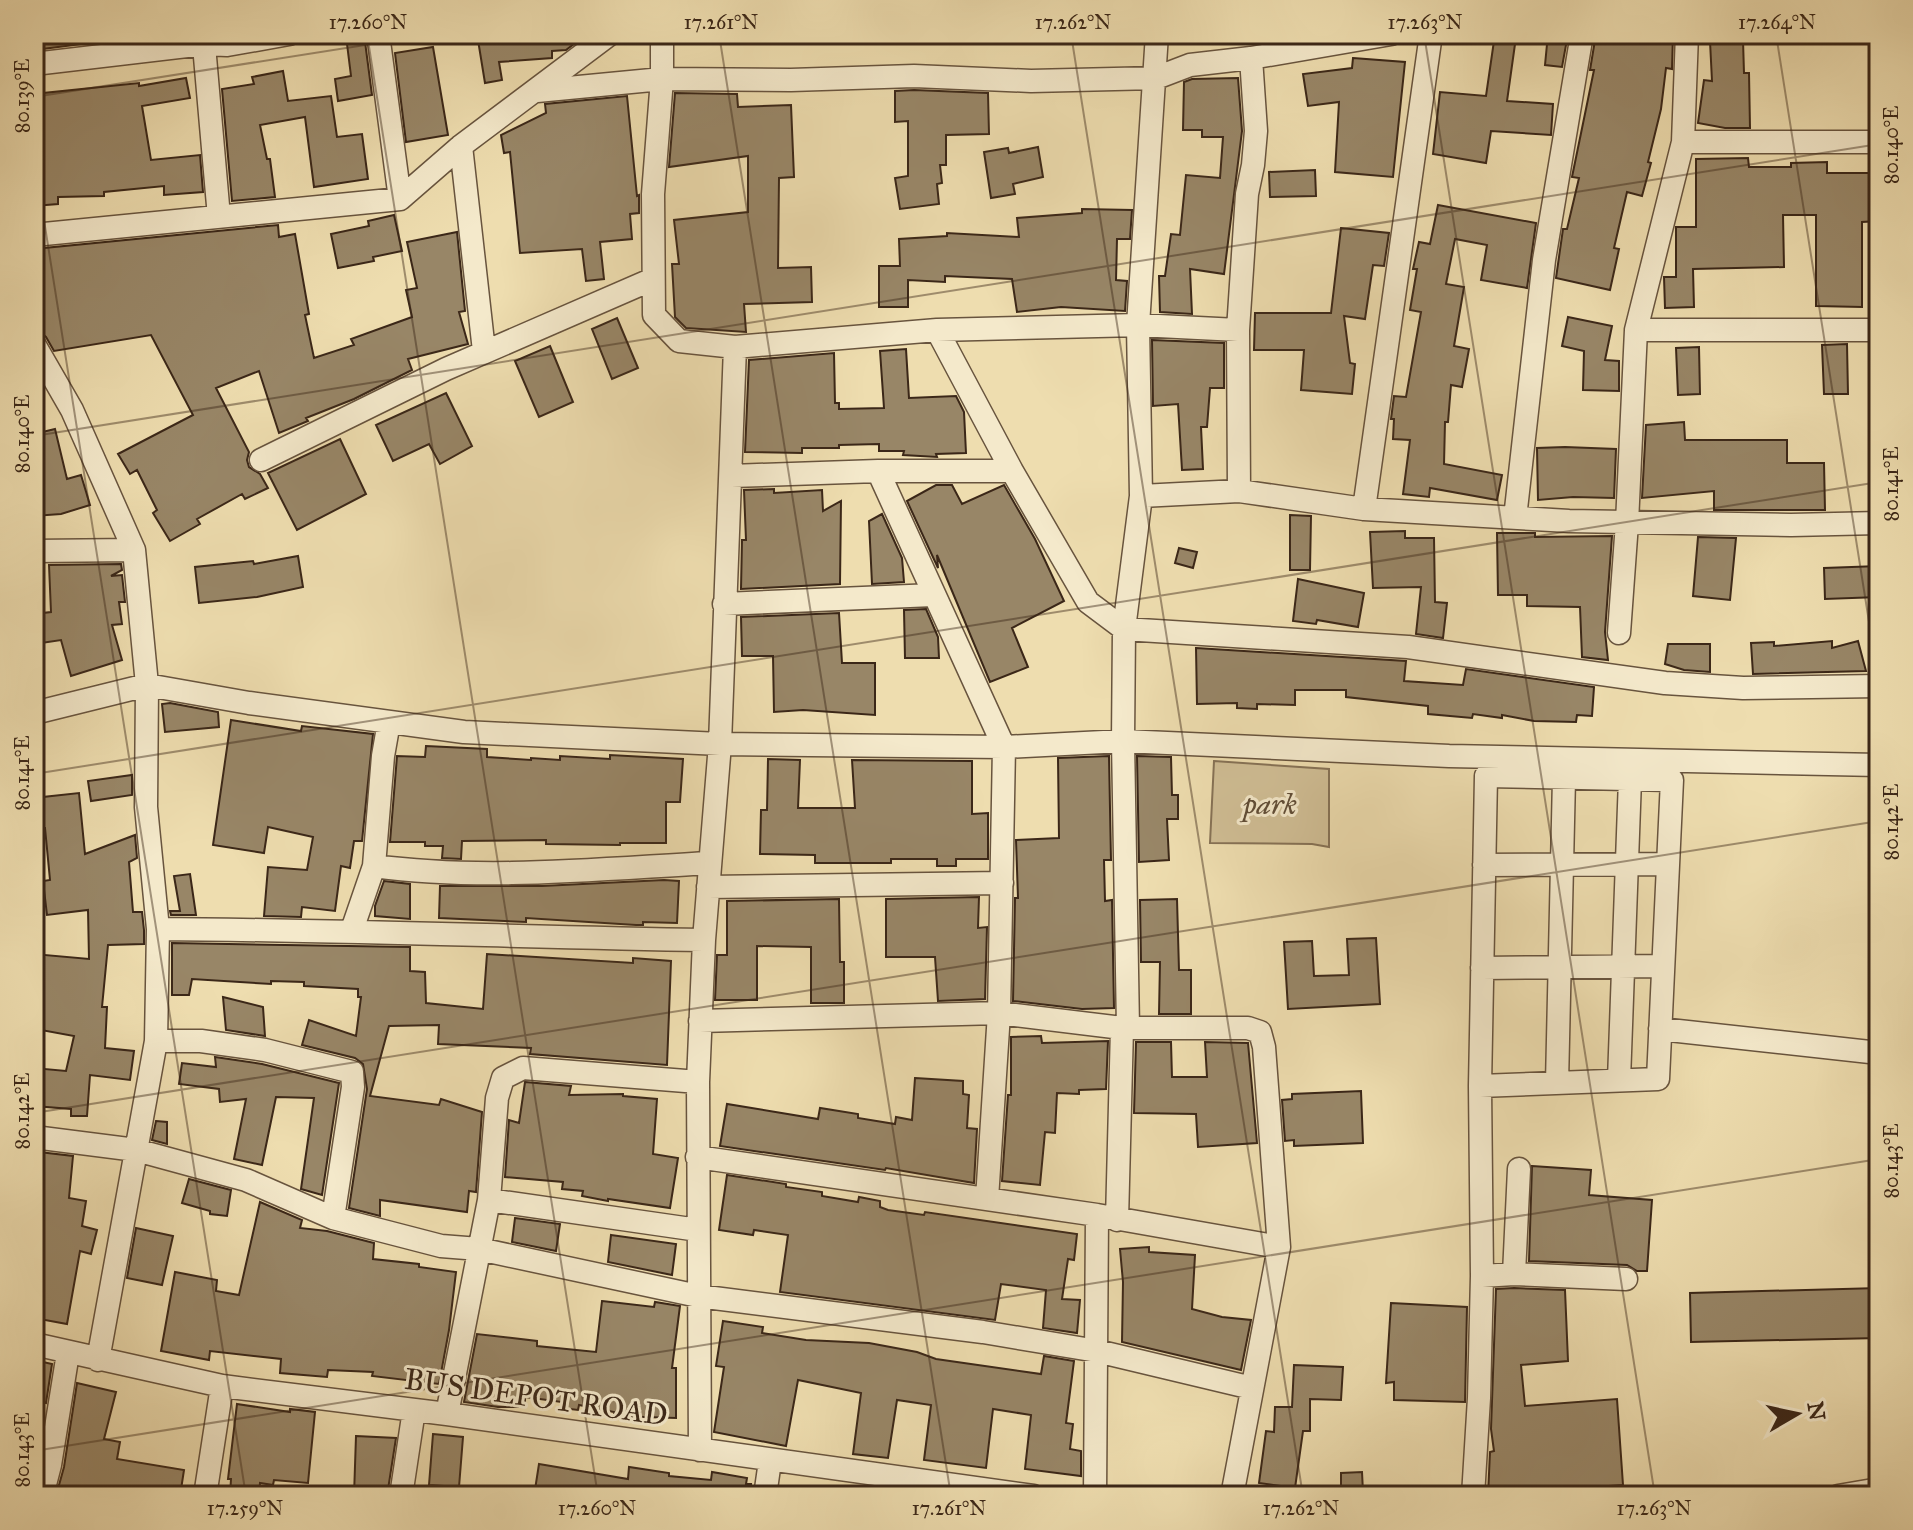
<svg xmlns="http://www.w3.org/2000/svg" width="1913" height="1530" font-family="'IM FELL Great Primer',serif">
<rect width="100%" height="100%" fill="#eeddaf"/>
<filter id="stains"><feTurbulence type="fractalNoise" baseFrequency=".0025" numOctaves="4"/><feColorMatrix values="0 0 0 0 .2 0 0 0 0 .09 0 0 0 0 .02 0 0 0 .5 -.17"/></filter>
<radialGradient id="worn" r=".72"><stop offset=".6" stop-color="#630" stop-opacity="0"/><stop offset="1" stop-color="#630" stop-opacity=".3"/></radialGradient>
<!-- green -->
<path fill="#d0be95" stroke="#867256" stroke-width="2" d="M1214 761 1329 769V847L1312 844 1210 843Z"/>
<!-- building -->
<path fill="#988667" stroke="#3b2718" stroke-width="2" d="M34 34H89L90 43 34 50Z
M364 34 372 95 338 101 335 79 351 76 346 36Z
M503 34H587L566 50 552 51V58L499 62 502 80 485 83 478 40 503 36Z
M1495 34 1516 37 1507 101 1553 104 1551 135 1491 131 1486 163 1433 154 1440 92 1486 96Z
M1548 34H1568L1562 67 1545 65Z
M1596 34H1673L1672 69 1666 68 1661 109 1648 162 1651 163 1642 196 1627 192 1614 248 1619 249 1610 290 1556 278 1563 229H1567L1579 178 1572 177 1594 70H1590Z
M1743 40 1744 73H1749L1750 128H1725L1698 123 1704 80 1712 81 1710 41Z
M433 47 448 135 406 142 395 53Z
M1353 58 1405 62 1393 177 1335 172 1339 102 1308 106 1303 74 1352 68Z
M283 71 288 101 331 96 337 137 362 134 368 179 314 187 305 117 260 125 267 159H270L275 197 232 201 222 89 254 84 252 77Z
M186 78 190 98 142 106 151 160 200 155 203 192 164 195V186L104 192V196L58 197V204L34 206V94L139 83V86Z
M1238 78 1242 131 1224 274 1190 269 1192 314 1160 312 1159 276H1165L1171 234 1180 235 1186 175 1220 178 1223 137H1202V130H1183L1184 82 1192 79Z
M914 90 988 93 989 134 946 135V165H940L942 183 937 184 939 204 900 209 895 178 908 176V121L895 122V91Z
M675 93 737 94 738 107 791 105 794 177 779 178 778 268 811 267 812 302 744 304 746 332 686 328 675 317 672 264H679L674 220 748 212V156L669 167Z
M627 96 637 196 639 195V213L630 214 632 239 600 242 604 279 586 281 582 249 520 253 510 152 504 153 501 135 546 113 545 104Z
M1038 147 1043 177 1013 184 1015 194 991 198 984 152 1008 148 1009 153Z
M1748 158 1749 167H1791V163L1827 162V173H1879V221L1862 222V307L1816 306V215H1783L1784 267 1693 269 1694 307 1665 308 1664 277H1676V227H1696V159Z
M1315 170 1316 196 1270 197 1269 172Z
M1438 205 1536 223 1527 288 1481 280 1487 245 1455 239 1446 284 1464 287 1454 346 1469 349 1462 387 1451 385 1448 422H1445L1444 464 1502 475 1497 500 1430 488 1429 497 1403 494 1410 440 1393 439 1394 419H1391L1394 396 1406 397 1421 312 1410 310 1417 269H1413L1419 242 1430 244Z
M1082 209 1132 210 1130 239H1117L1116 280 1127 281 1125 311 1061 307 1017 312 1012 279 945 276V282L908 280V307H879V266H900L899 239 947 236V233L1019 237 1017 218 1082 213Z
M394 215 402 251 373 257 374 261 338 268 331 234 369 226 368 221Z
M278 225 279 237 295 234 309 314 305 315 314 358 354 345 351 339 412 317 406 290 417 288 407 242 457 232 465 311 459 312 468 344 408 359 412 370 354 399 306 418 308 421 279 433 259 371 216 388 249 452 247 460 249 467 260 474 268 488 245 499 242 494 197 519 200 524 170 541 153 513 157 510 137 470 130 474 118 454 193 415 151 335 54 351 46 337 39 331 34 296V249Z
M1341 228 1389 233 1384 266 1373 265 1365 319 1344 316 1350 363 1355 364 1352 394 1301 390 1304 350H1254L1255 313H1331Z
M1568 317 1612 326 1605 360 1619 361V391L1583 390 1584 351 1562 346Z
M617 318 638 368 612 379 592 329Z
M1152 340 1224 343V388H1210L1207 427H1201L1203 469 1182 470 1178 404 1153 406Z
M1847 344 1848 394H1824L1822 345Z
M550 346 573 402 539 417 515 361Z
M1699 347 1700 394 1678 395 1676 348Z
M906 349 909 398 956 396 964 412 966 453 936 454 937 457 903 455 904 451H879V444L839 445V448H802V453L745 452 749 360 834 353 835 403H839V409L884 408 880 351Z
M446 393 472 446 440 464 429 444 393 461 376 425Z
M1684 422 1685 440H1787V463H1824L1825 510H1714V491L1642 498 1646 425Z
M55 429 67 479 81 475 90 505 61 514 34 516V434Z
M340 439 366 494 297 530 268 473Z
M1565 447 1616 449 1614 498 1573 497 1538 500 1537 448Z
M936 485H952L962 504 1004 485 1035 539 1064 601 1012 628 1028 667 990 682 937 555 938 568 907 501Z
M774 489V493L822 490 823 511 841 501 840 584 741 589 742 540H746L744 490Z
M882 514 902 558 904 582 872 584 869 521Z
M1290 515 1311 516 1310 570H1290Z
M1405 531V538H1434L1435 602 1447 603 1443 638 1416 634 1421 587 1373 588 1370 532Z
M1497 533H1535V537L1612 536 1605 632 1608 660 1582 657 1580 607 1527 606V595H1498Z
M1698 537 1736 538 1730 600 1693 596Z
M1179 548 1197 552 1193 568 1175 563Z
M298 556 303 587 257 597 199 603 195 567 253 561 254 564Z
M121 564 122 570 111 576 122 575 125 602H119L122 624 112 625 122 660 71 676 61 640 34 644V614L51 612 49 565Z
M1879 566V597L1825 599 1824 568Z
M1298 579 1364 593 1358 627 1317 620 1316 624 1293 621Z
M926 609 938 637 939 658H905L904 610Z
M839 613 842 663H875V715L803 710 774 712 773 656H742L741 617Z
M1832 641V648L1858 641 1866 671 1753 674 1751 643 1774 642V646Z
M1668 644H1710V672L1684 670 1665 664Z
M1196 648 1406 661 1404 681 1463 685 1466 669 1594 687 1592 716 1577 715 1576 722 1534 721 1502 715V718L1473 714 1472 718 1428 714V706L1346 697V690H1295V705L1257 704V709L1237 708V703L1197 704Z
M170 703 218 712 219 727 165 732 162 704Z
M231 720 301 731 302 726 373 734 362 841H354L350 868 341 866 335 911 302 907 301 917 264 916 268 867 307 870 313 837 268 827 264 853 213 845Z
M426 746 487 749V757L531 760V758L560 760V756L610 759V755L683 759 680 802H666V843H620V845L546 844V840L462 841 461 859 442 858 443 846H425V842H390L397 756 425 757Z
M1109 756 1111 860H1104L1105 901 1112 900 1114 1008 1082 1009 1013 1001 1015 898H1018L1016 840 1059 838 1058 758Z
M1137 756 1171 757 1172 795H1178V819H1167L1169 860 1139 862Z
M768 759 800 760 798 808H855L852 760 972 761V814L988 813V859H956V866H937V859H891V863H815V855L760 854 761 810H767Z
M132 775V795L91 801 88 781Z
M79 793 85 854 135 835 137 858 129 862 133 912H142L144 930V944L108 945 102 1007H107L105 1048 134 1051 130 1080 90 1075 87 1116H71V1109L34 1106V1068L66 1071 74 1036 41 1030 42 1023 34 1021V954L89 959 88 910 47 915 43 881 50 880 45 828 34 829V798Z
M190 874 196 915H171L170 911H180L174 876Z
M664 880 679 881 677 923 643 922V925H636L526 918V922L439 918 440 886H542Z
M384 881 410 884V919L375 916V906Z
M979 897 978 928 987 927 985 999 938 1001 935 957H886V899Z
M839 899 840 962H844V1003H811V947L757 946V1000H715L717 955H727V901Z
M1177 899 1179 970H1191V1014H1159L1160 962H1141L1140 900Z
M1376 938 1380 1004 1288 1009 1284 942 1312 941 1314 976 1349 975 1347 939Z
M172 943 410 947V971L425 972 426 1003 483 1009 487 954 633 963V958L671 961 667 1065 530 1054 531 1048 438 1044 439 1025 389 1026 370 1096 439 1105 441 1099 482 1112 476 1192 469 1191 467 1212 380 1200V1216L349 1208 367 1089 363 1064 355 1058 302 1045 309 1020 356 1036 361 997H358V989L304 986V982L271 981V984L192 979 189 995H172Z
M223 997 263 1007 265 1036 226 1030Z
M1041 1036 1042 1043 1108 1041 1106 1089 1079 1090V1094L1057 1093 1055 1133 1045 1132 1040 1185 1002 1181 1008 1095H1011V1037Z
M1136 1042H1171L1172 1077H1207L1205 1042 1248 1043 1257 1143 1198 1147 1196 1114 1134 1113Z
M215 1057 262 1064 339 1083 322 1195 301 1189 314 1098 276 1097 262 1165 234 1159 246 1099 220 1102 219 1089 179 1084 182 1063 216 1067Z
M915 1078 963 1081V1094L969 1095 967 1128 977 1129 974 1183 886 1168 885 1170 720 1146 727 1104 818 1119 820 1108 858 1114V1118L895 1124 896 1117 912 1120Z
M525 1082 571 1086 569 1095 623 1094V1096L657 1099 653 1154 678 1158 670 1208 608 1199V1201L582 1196 583 1191 562 1189 563 1182 505 1177 509 1120 519 1123Z
M1361 1091 1363 1143 1294 1146V1140L1285 1141 1282 1100 1292 1099V1094Z
M156 1121 167 1122V1144L152 1140Z
M39 1152 73 1156 69 1198 86 1201 82 1226 97 1230 91 1254 80 1251 67 1324 34 1318V1192Z
M1532 1166 1591 1170 1589 1195 1652 1200 1647 1271H1637L1627 1265 1529 1261Z
M727 1175 786 1184V1187L822 1192V1196L858 1202 859 1197 880 1201V1207L888 1210 924 1215 925 1212 1077 1234 1074 1260 1068 1259 1062 1299 1080 1300 1077 1333 1043 1328 1046 1290 1001 1284 995 1320 780 1292 788 1235 754 1230 753 1235 719 1230Z
M189 1179 231 1190 227 1216 210 1214V1211L182 1203Z
M260 1202 302 1220 300 1228 327 1231 374 1243 373 1259 419 1264V1267L456 1272 449 1330 439 1384 372 1376 373 1372 328 1370 327 1377 280 1373 281 1359 210 1351 209 1360 161 1351 175 1272 217 1280 216 1291 239 1295Z
M515 1218 560 1224 556 1251 512 1242Z
M136 1228 173 1236 162 1285 127 1278Z
M611 1235 676 1244 672 1275 608 1262Z
M1149 1247V1252L1195 1255 1192 1309 1222 1317 1251 1320 1241 1370 1122 1342 1123 1282 1120 1249Z
M1514 1288 1565 1290 1568 1361 1521 1365 1525 1406 1617 1399 1623 1485 1567 1489 1568 1495 1488 1496 1490 1452 1494 1451 1491 1429 1496 1289Z
M1879 1288V1338L1691 1342 1690 1293Z
M602 1301 654 1307 655 1302 680 1306 672 1368H676V1418L614 1416V1412L579 1405 578 1410 562 1408V1402L525 1397V1407H498L464 1402 477 1334 537 1341V1346L596 1352Z
M1391 1303 1467 1307 1465 1402 1394 1400V1382L1386 1383Z
M723 1321 763 1327 762 1333 806 1340 869 1343 917 1352 936 1359 1041 1374 1044 1356 1074 1361 1066 1423 1073 1424 1070 1449 1081 1451V1476L1025 1469 1031 1415 993 1409 986 1468 924 1460 931 1405 897 1400 888 1458 853 1454 861 1393 798 1380 786 1446 714 1432 724 1367 716 1366Z
M34 1360 52 1364 46 1403 34 1401Z
M1294 1365 1343 1367 1341 1400 1310 1399V1431H1303L1295 1488 1259 1483 1266 1431 1274 1432 1275 1407H1292Z
M77 1383 116 1392 104 1439 120 1442 117 1459 184 1470 180 1496H56L64 1467Z
M237 1404 290 1412V1409L315 1412 308 1483 274 1480 273 1485 260 1483 259 1496H230L231 1479H228Z
M433 1434 463 1437 459 1487 429 1485Z
M356 1436 396 1438 387 1496H354Z
M539 1464 628 1479 629 1467 669 1473V1476L711 1480 712 1472 747 1478 746 1484H751L750 1496H534Z
M1362 1472 1363 1492 1341 1493V1473Z"/>
<g fill="none" stroke-linecap="round" stroke-linejoin="round">
<!-- minor casing -->
<g stroke="#68543e" stroke-width="25">
<path id="minor" d="M203 34 219 217
M378 34 400 199
M662 34V79L653 194 654 315 679 341 735 347 720 744 704 940 698 1082 700 1450
M1157 34 1138 325 1141 496 1124 629 1408 647 1665 683 1743 688 1879 686
M34 64 204 44 227 45 289 34
M537 91 662 79 791 80 914 76 1031 81 1156 78 1190 65 1251 58 1391 34
M1683 142H1879
M461 146 484 351
M34 235 400 199 461 146 610 34
M937 330 1012 471 1088 602 1124 629 1123 741 1128 1028H1122L1117 1220
M1636 330H1879
M34 344 72 410 134 550 147 685 146 807 158 929 156 1041 98 1360
M735 347 937 330 1138 325 1238 330
M261 460 446 369 653 279
M878 471 1004 747 999 1013 987 1199
M731 476 878 471H1012
M1239 491 1238 330 1247 194 1253 165 1256 131 1251 58
M1141 496 1239 491 1364 509 1569 521 1791 525 1879 523
M1364 509 1431 34
M1515 518 1544 260 1582 34
M34 551 134 550
M724 604 933 595
M1619 633 1627 523 1636 330 1683 142 1687 34
M34 713 147 685 249 703 464 732 720 744 1004 747 1123 741 1449 756 1879 765
M1484 865 1668 864
M374 866C484 881 599 869 710 863
M708 887 1002 883
M158 929C340 930 522 937 704 940
M352 930 374 866 383 756 389 722
M1482 968 1663 966
M700 1021 999 1013 1122 1028
M1128 1028H1248L1260 1032 1264 1047 1279 1247 1232 1496
M1660 1029 1879 1053
M156 1041H201L265 1050 352 1072 353 1087 333 1218 441 1246 479 1249 698 1296 983 1332 1097 1351 1252 1388
M1619 1080 1630 779
M1557 1083 1564 778
M34 1137 136 1150 246 1180 333 1218
M697 1157 1097 1215 1279 1247
M489 1200 698 1230
M1514 1274 1519 1169
M1482 1276 1514 1274 1626 1279
M34 1344 222 1386 447 1414 1033 1496
M447 1414 489 1200 497 1098 503 1078 523 1068 698 1082
M42 1496 50 1465 68 1353
M205 1496 222 1386
M401 1496 414 1410
M765 1496 770 1461
M1095 1496 1097 1215
M1473 1496 1479 1398 1482 1276 1480 1086 1486 776 1672 780 1658 1079 1480 1086
M1838 1496 1879 1489"/>
</g>
<!-- minor -->
<use href="#minor" stroke="#f4e9cb" stroke-width="22"/>
</g>
<!-- ticks -->
<path fill="none" stroke="#3b2718" stroke-width="2" stroke-opacity="0.45" d="M367 34 598 1496M719 34 951 1496M1071 34 1303 1496M1424 34 1655 1496M1776 34 1879 685M34 97 435 34M34 157 246 1496M34 436 1879 144M34 774 1879 482M34 1113 1879 821M34 1451 1879 1159"/>
<g text-anchor="middle" stroke-width="6" stroke-linejoin="round" paint-order="stroke">
<!-- park labels -->
<g font-size="30" font-style="italic" fill="#604d37" stroke="#f4e9cb">
<text x="1270" y="814">park</text>
</g>
<!-- street labels -->
<g font-size="30" fill="#3b2718" stroke="#f4e9cb">
<text transform="translate(536 1397) rotate(8)" y="10">BUS DEPOT ROAD</text>
</g>
</g>
<!-- margin -->
<rect width="1913" height="1530" fill="none" stroke="#eeddaf" stroke-width="88"/>
<!-- north arrow -->
<g transform="translate(1797 1414) rotate(81)" stroke="#f4e9cb" stroke-width="6" paint-order="stroke">
<path d="M0-6L14 30L0 20L-14 30Z" fill="#3b2718"/>
<text y="-12" font-size="22" font-weight="bold" text-anchor="middle" fill="#3b2718">N</text>
</g>
<rect x="44" y="44" width="1825" height="1442" fill="none" stroke="#3b2718" stroke-width="3"/>
<g font-size="20" text-anchor="middle" fill="#3b2718">
<text x="368" y="29">17.260°N</text>
<text x="721" y="29">17.261°N</text>
<text x="1073" y="29">17.262°N</text>
<text x="1425" y="29">17.263°N</text>
<text x="1777" y="29">17.264°N</text>
<text transform="translate(22 96) rotate(-90)" y="7">80.139°E</text>
<text transform="translate(1891 145) rotate(-90)" y="7">80.140°E</text>
<text transform="translate(22 434) rotate(-90)" y="7">80.140°E</text>
<text transform="translate(1891 484) rotate(-90)" y="7">80.141°E</text>
<text transform="translate(22 773) rotate(-90)" y="7">80.141°E</text>
<text transform="translate(1891 822) rotate(-90)" y="7">80.142°E</text>
<text transform="translate(22 1111) rotate(-90)" y="7">80.142°E</text>
<text transform="translate(1891 1161) rotate(-90)" y="7">80.143°E</text>
<text transform="translate(22 1450) rotate(-90)" y="7">80.143°E</text>
<text x="245" y="1515">17.259°N</text>
<text x="597" y="1515">17.260°N</text>
<text x="949" y="1515">17.261°N</text>
<text x="1301" y="1515">17.262°N</text>
<text x="1654" y="1515">17.263°N</text>
</g>
<rect width="100%" height="100%" filter="url(#stains)"/>
<rect width="100%" height="100%" fill="url(#worn)"/>
</svg>
